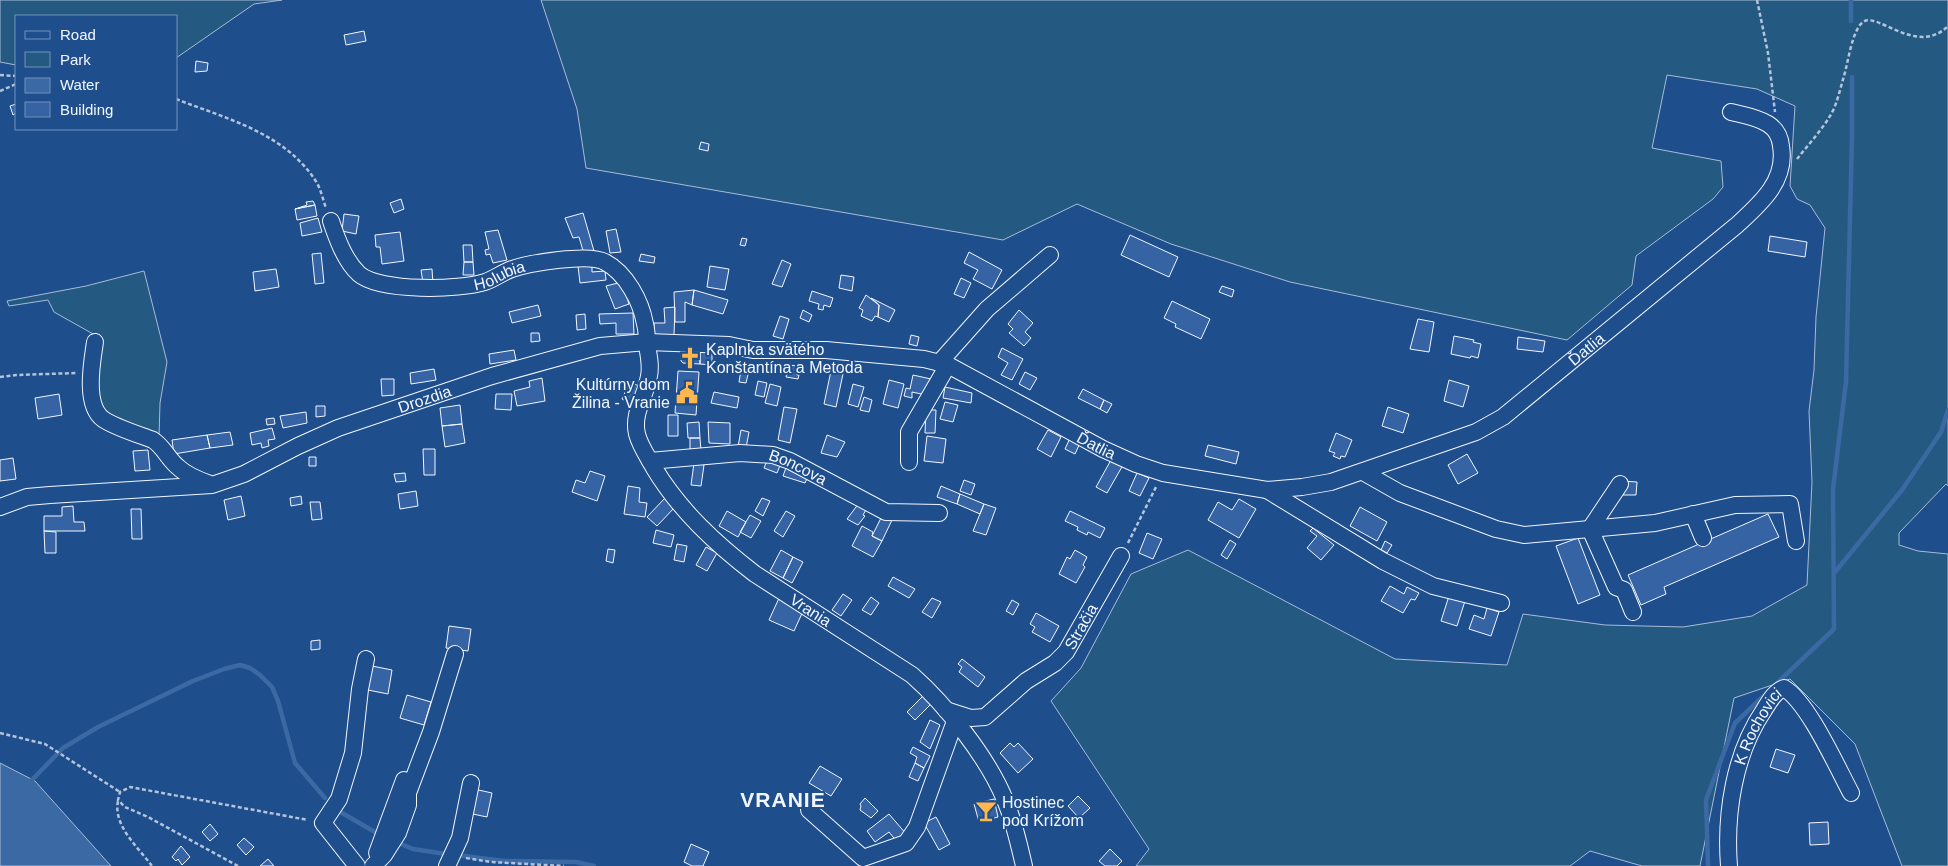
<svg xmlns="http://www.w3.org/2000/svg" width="1948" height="866" font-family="Helvetica,sans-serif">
<rect width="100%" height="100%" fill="#1f4e8c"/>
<!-- green -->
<path fill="#245a82" stroke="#a8bbd7" d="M0 0H282L254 4 176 58V16H16V65L0 62Z
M541 0H1948V486L1946 484 1899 533V545L1918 551 1948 554V866H1902L1855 744 1790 679 1734 698 1700 866H1642L1590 851 1570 866H1136L1149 849 1051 701 1081 668 1131 574 1188 550 1395 659 1507 665 1523 614 1605 625 1683 627 1752 616 1807 585 1812 482 1809 411 1814 370 1816 317 1825 228 1810 205 1797 199 1790 186 1795 106 1757 89 1667 75 1652 148 1721 161 1723 187 1713 199 1636 256 1632 285 1567 340 1290 282 1171 244 1077 204 1003 240 586 168 577 109Z
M144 271 167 362 160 403 159 437 105 417C92 390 98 367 102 339L54 312 48 300 9 306 7 301 86 286Z"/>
<!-- water -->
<path fill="#3b69a3" stroke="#a8bbd7" d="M0 763 35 781 111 866H0Z"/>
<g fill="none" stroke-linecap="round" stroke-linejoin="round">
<!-- stream -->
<path stroke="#3b69a3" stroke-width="4.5" d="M1851 0V21
M1835 572 1902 490 1941 432 1948 410
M28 784 63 748 98 727 193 681 224 669 240 665 250 668 260 675 272 687 278 701 295 763 325 798
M337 810 380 835
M396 842 413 849 446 854
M456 855 504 861 576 862 594 866
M1708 866 1706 800 1735 723 1834 629 1833 489 1846 382 1852 136V77"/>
</g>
<!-- building -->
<path fill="#3563a3" stroke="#f2f6ff" d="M364 31 366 41 346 45 344 35Z
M196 61 208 63 207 71 195 72Z
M16 104V113L13 115 10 106Z
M701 142 709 144 708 151 699 149Z
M401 199 404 209 394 213 390 203Z
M313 201 315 205 295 209 307 205 306 202Z
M315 205 317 216 297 220 295 209Z
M583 213 594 251 584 254 579 237 573 238 565 218Z
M344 214 359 216 356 234 342 231Z
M318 218 322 232 302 236 300 223Z
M616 229 621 252 610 253 606 231Z
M498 230 507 260 493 263 490 254 486 255 485 250 489 249 485 232Z
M400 232 404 261 382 264 380 247H376L375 235Z
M1130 235 1178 257 1169 277 1121 255Z
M1770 236 1807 242 1805 257 1768 251Z
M742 238 747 239 745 246 740 245Z
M463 245H472L473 262H464Z
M969 252 1002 270 992 289 973 279 978 270 964 263Z
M321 253 324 283 315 284 312 254Z
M641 254 655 257 654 263 639 261Z
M782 260 791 264 782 287 772 284Z
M464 262H473L474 275H463Z
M592 264V272L605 271 606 280 580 283 578 266Z
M710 266 729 269 725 290 707 287Z
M276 269 279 287 255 291 253 272Z
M432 269 433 284 423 283 421 270Z
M841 275 854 277 852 291 839 288Z
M961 278 971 283 964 298 954 294Z
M622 282 629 304 615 309 606 286Z
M1222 286 1234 290 1232 297 1219 292Z
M694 290 728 300 723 314 692 305Z
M694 290 692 305 685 302V322H675L674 292Z
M812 291 833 298 830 307 824 305 823 310 818 309 819 304 809 301Z
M866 295 879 305 878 317 875 316 872 321 861 316 863 310 859 308Z
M871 298 895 310 889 322 878 317 879 305Z
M1172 301 1210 319 1201 339 1175 327 1176 324 1164 318Z
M538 305 541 316 512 323 509 312Z
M675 307 674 335H654V323H665L664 308Z
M803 310 812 315 809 322 800 318Z
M1019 310 1033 323 1025 332 1031 338 1024 346 1009 333 1013 329 1008 324Z
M633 313 634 334H616V323L600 324 599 314Z
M585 314 586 329 577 330 576 315Z
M780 316 789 319 783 339 773 336Z
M1418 319 1434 322 1429 352 1410 349Z
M531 333H539L540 341 531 342Z
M911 335 919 337 917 346 909 344Z
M1454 336 1474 340 1473 342 1481 344 1478 358 1471 356 1470 358 1451 354Z
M1518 337 1545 341 1543 352 1517 349Z
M1002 348 1023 359 1012 380 1001 375 1008 363 998 357Z
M514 350 516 360 490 364 489 354Z
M685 352 700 353V364L683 363 681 361V355Z
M700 352H712V365L700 364Z
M742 364 750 366 746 383 739 382Z
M789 365 798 366 797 375H799L798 379 786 377Z
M832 366 844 369 836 407 824 404Z
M434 369 436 380 411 384 410 373Z
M678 371 699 372 696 415 675 413Z
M1025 372 1037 378 1030 390 1019 384Z
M913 375 931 379 926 395 912 392V398L904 396 906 388 910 389Z
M542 378 545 401 517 406 514 391 530 387 529 381Z
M381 379H394V395L382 396Z
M889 380 904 384 898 408 883 404Z
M1449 380 1469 386 1463 407 1444 401Z
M758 381 767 383 764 397 755 395Z
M630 382 641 387 632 404 622 399Z
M770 384 781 387 777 406 765 403Z
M853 384 864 387 858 407 848 404Z
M945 387 972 393 971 403 943 398Z
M1083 389 1104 400 1100 409 1078 398Z
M714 392 739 397 737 408 711 403Z
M59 394 62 415 38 419 35 398Z
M496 394H512L511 410 495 409Z
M864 397 872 400 869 412 860 410Z
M1104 400 1112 404 1107 413 1100 409Z
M945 402 958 405 953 422 940 419Z
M460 405 462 424 442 426 440 408Z
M316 406H325V416L316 417Z
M784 407 797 409 790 443 778 440Z
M1388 407 1409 414 1403 433 1382 426Z
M926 410H936L935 433H925Z
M306 412 307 423 283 428 280 416Z
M668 415H678V436H668Z
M274 418 275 424 267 425 266 419Z
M699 422 700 438H688L687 423Z
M708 422 730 423V444L709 443Z
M462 424 465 443 445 447 442 426Z
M272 428 275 439 268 440 269 446 262 448 261 443 252 445 250 433Z
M741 430 749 432 746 448 738 447Z
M1048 430 1061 437 1051 457 1037 449Z
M230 432 233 445 210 448 207 435Z
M1336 433 1352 440 1345 457 1341 456 1340 459 1333 456 1335 453 1329 451Z
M207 435 210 448 174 454 172 440Z
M827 435 845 442 837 457 821 453Z
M927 436 946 439 943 463 924 461Z
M690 438H700L701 451H690Z
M1070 438 1080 443 1075 454 1065 449Z
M1208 445 1239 452 1236 464 1205 456Z
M423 449H435V475H424Z
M148 450 150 470 135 471 133 451Z
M1467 454 1478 473 1458 484 1448 465Z
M309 457H316V466H309Z
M13 458 16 479 0 481V460Z
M768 458 781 463 777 473 764 468Z
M1111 460 1123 465 1107 493 1096 487Z
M694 463 704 465 701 486 691 485Z
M787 465 809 474 805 483 783 476Z
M590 471 605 476 597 501 572 492 576 480 585 483Z
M405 473 406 481 396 482 394 474Z
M1137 473 1149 478 1140 496 1129 491Z
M964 480 975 484 971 495 960 491Z
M1622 481 1637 482 1636 495H1622Z
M628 486 640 488 639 502 647 503 645 517 624 514Z
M941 486 960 494 957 504 937 497Z
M416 491 418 506 400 509 398 494Z
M960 494 984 504 980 514 957 504Z
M241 496 245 516 228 520 224 500Z
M301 496 302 504 291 506 290 498Z
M665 498 675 507 657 526 647 517Z
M762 498 770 501 763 516 755 511Z
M1239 499 1256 509 1239 538 1208 520 1218 502 1232 510Z
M310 502H320L322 519 312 520Z
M859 503 867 508 863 515 865 516 858 525 847 519Z
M984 504 996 508 986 535 973 531Z
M73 506 74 522H84L85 531H44V516H62V507Z
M1360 507 1387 522 1377 541 1350 526Z
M131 509H141L142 539H132Z
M727 511 746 522 738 537 719 526Z
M786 511 795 516 783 537 774 531Z
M1070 511 1105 528 1100 538 1088 532 1087 535 1077 530 1078 527 1065 521Z
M1768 514 1779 537 1664 587 1666 594 1641 605 1628 575Z
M750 515 761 521 751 538 740 532Z
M882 516 892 520 882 541 872 536Z
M862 526 873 532 872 536 882 541 873 557 852 546Z
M1313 528 1334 545 1321 560 1307 548 1317 536 1310 531Z
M656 530 674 535 671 547 653 543Z
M44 531 56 532V553H45Z
M1147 533 1162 539 1153 559 1139 553Z
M1578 538 1600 595 1578 604 1556 546Z
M1230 540 1236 544 1227 559 1221 555Z
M1385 541 1392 545 1387 553 1381 550Z
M677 544 687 546 684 562 674 560Z
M706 547 717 553 707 571 696 565Z
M608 549 615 550 613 563 606 561Z
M781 550 793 557 783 578 770 571Z
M1075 550 1087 557 1083 565 1085 567 1076 583 1059 574 1067 557 1070 559Z
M793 557 803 562 792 583 783 578Z
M893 577 915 589 909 598 888 586Z
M1390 586 1404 594 1407 587 1419 593 1415 600 1411 599 1403 613 1381 601Z
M843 594 852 600 841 616 832 610Z
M780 596 804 609 794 631 769 620Z
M1449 596 1465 601 1457 626 1441 621Z
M871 597 879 603 871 615 862 610Z
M932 598 941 602 932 618 922 612Z
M1012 600 1019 604 1013 615 1006 611Z
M1487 608 1499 612 1491 636 1469 629 1474 615 1484 619Z
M1036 613 1059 626 1050 642 1032 632 1035 627 1030 624Z
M449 626 471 629 468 651 446 648Z
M320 640V649L311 650V641Z
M962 659 985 677 978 687 959 672 962 667 958 664Z
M372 666 392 670 388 694 368 690Z
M407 695 431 702 424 725 400 718Z
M924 695 932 703 915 720 907 712Z
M930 720 940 725 930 749 920 742Z
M1010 743 1014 747 1018 743 1033 759 1018 773 1000 753Z
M913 747 930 756 924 768 915 763 917 757 910 753Z
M1776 749 1795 755 1788 773 1770 767Z
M915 763 924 768 918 781 909 777Z
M820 766 842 779 831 796 809 783Z
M474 789 492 793 487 817 468 813Z
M1078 796 1090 808 1079 818 1068 806Z
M865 798 878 811 871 818 860 810 861 806 860 804Z
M994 799 998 817 979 822 974 804Z
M889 814 907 835 898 843 889 832 875 842 867 831Z
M936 817 950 844 939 850 924 823Z
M1828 822 1829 844 1810 845 1809 823Z
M210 824 218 834 210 841 202 832Z
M244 838 254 847 246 855 237 845Z
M691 844 709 852 703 866H692L684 862Z
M181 846 190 857 182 865 178 859 176 861 172 857Z
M1110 849 1122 861 1117 866H1105L1099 861Z
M268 859 274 866H260Z"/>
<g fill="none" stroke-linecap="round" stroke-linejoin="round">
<!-- minor casing -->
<g stroke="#f2f6ff" stroke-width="18">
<g id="minor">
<path id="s1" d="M331 221C337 239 345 261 359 274 380 292 460 290 485 282 494 279 503 272 512 269 530 263 589 253 605 262 626 273 641 301 645 324 647 331 647 339 647 346 649 356 651 366 649 376 646 396 632 413 637 434 640 446 648 457 654 468 680 511 716 544 755 574L912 675C946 705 988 758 1005 800 1014 821 1019 844 1024 866"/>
<path d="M95 342C92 362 84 405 103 419 114 427 140 435 153 440 164 447 168 459 178 467 186 475 199 480 210 484"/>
<path d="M939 363 987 309 1050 255"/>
<path id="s2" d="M650 461 740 453 773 455 790 461 886 512 939 513"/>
<path d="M909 462V432L948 365"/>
<path d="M1363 472 1400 493 1496 529 1524 535 1655 523 1735 505 1790 504 1796 541"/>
<path d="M1620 484 1590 529 1616 587 1624 590 1633 612"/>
<path d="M1267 490 1383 561 1433 586 1501 603"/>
<path id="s3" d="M0 507 27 497 50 495 212 485 244 474 298 446 338 428 492 376 600 346 647 342 729 345 753 350H826L924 359 948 365 1103 449 1136 464 1163 473 1267 490 1302 487 1331 482 1476 432 1503 417 1737 225C1760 204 1787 181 1781 146 1780 136 1776 129 1768 124 1757 117 1743 115 1731 112"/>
<path d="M1693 514 1703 538"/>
<path id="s4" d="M946 710 971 718 985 717 1026 681 1055 663 1066 652 1121 556"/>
<path d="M809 810 863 858 906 843 917 827 955 721"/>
<path d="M377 853 404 780"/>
<path d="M357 866 323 823 339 799 353 753 360 689 366 659"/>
<path d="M373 866 384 855 398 833 408 805V793L431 732 455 654"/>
<path d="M447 866 460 838 471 783"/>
<path id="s5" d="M1729 866C1725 814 1734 754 1764 710 1769 702 1774 692 1784 688 1808 702 1837 767 1851 793"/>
</g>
</g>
<!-- path -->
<path stroke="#b3c4dc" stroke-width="2.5" stroke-dasharray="4 2.5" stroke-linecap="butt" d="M1757 0 1768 53 1775 112
M0 75 16 76
M0 91 16 84
M176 99C227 119 286 133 317 183 321 190 323 200 326 208
M1797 159C1808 145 1821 131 1830 116 1837 105 1840 89 1844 76 1848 63 1852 30 1863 22 1877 11 1917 57 1948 26
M0 377 16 375 77 373
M1128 543 1157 485
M0 733 45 744 120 792
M118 801C113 826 138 847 152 866
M466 858 491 862 564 866
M238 866 148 817 125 807 118 800 120 792 130 787 308 820"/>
<!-- minor -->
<use href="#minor" stroke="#1f4e8c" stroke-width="16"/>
</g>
<!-- icons -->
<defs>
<g id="church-bare" transform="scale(1.725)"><path d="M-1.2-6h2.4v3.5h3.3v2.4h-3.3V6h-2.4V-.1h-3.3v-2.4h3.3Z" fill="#ffb74d" stroke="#1f4e8c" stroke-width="2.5" paint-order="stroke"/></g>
<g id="civic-bare" transform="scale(1.725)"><path d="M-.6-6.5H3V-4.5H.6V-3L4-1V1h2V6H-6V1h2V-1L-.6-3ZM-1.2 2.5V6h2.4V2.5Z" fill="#ffb74d" stroke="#1f4e8c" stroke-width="2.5" paint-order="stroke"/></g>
<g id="bar-bare" transform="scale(1.725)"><path d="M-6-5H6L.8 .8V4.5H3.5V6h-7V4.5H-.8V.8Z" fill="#ffb74d" stroke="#1f4e8c" stroke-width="2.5" paint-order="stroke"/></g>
</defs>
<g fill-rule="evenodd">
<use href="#church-bare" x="690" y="358"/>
<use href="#civic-bare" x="687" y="393"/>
<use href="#bar-bare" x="986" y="811"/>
</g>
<g text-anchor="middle" stroke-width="4" stroke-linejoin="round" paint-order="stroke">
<!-- street labels -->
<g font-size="16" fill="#f2f6ff" stroke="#1f4e8c">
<text dy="6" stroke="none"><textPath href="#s1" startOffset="205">Holubia</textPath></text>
<text dy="6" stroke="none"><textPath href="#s3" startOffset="1680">Ďatlia</textPath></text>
<text dy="6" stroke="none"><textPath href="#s3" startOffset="444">Drozdia</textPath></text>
<text dy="6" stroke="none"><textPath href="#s3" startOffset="1146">Ďatlia</textPath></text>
<text dy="6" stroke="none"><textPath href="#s2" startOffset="151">Boncova</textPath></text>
<text dy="6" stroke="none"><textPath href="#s1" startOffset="754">Vrania</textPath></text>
<text dy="6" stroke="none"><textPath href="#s4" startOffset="174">Stračia</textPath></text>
<text dy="6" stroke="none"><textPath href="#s5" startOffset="145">K Rochovici</textPath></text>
</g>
<!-- poi labels -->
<g font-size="16" fill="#f2f6ff" stroke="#1f4e8c" text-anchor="start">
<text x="706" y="355">Kaplnka svätého<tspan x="706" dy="18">Konštantína a Metoda</tspan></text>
<text x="670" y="390" text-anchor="end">Kultúrny dom<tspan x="670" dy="18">Žilina - Vranie</tspan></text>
<text x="1002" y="808">Hostinec<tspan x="1002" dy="18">pod Krížom</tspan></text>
</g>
<!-- district labels -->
<g font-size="21" font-weight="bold" letter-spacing="1" fill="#f2f6ff" stroke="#1f4e8c">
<text x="783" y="807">VRANIE</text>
</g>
</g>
<!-- legend -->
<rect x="15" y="15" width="162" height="115" fill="#1f4e8c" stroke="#7391ba"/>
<rect x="25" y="31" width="25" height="8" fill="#1f4e8c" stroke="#7391ba"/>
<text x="60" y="40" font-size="15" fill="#f2f6ff">Road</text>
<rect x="25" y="52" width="25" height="15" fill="#245a82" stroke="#7391ba"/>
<text x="60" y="65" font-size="15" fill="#f2f6ff">Park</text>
<rect x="25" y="78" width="25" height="15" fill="#3b69a3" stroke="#7391ba"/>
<text x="60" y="90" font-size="15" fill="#f2f6ff">Water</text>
<rect x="25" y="102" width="25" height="15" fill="#3563a3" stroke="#7391ba"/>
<text x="60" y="115" font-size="15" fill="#f2f6ff">Building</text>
</svg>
